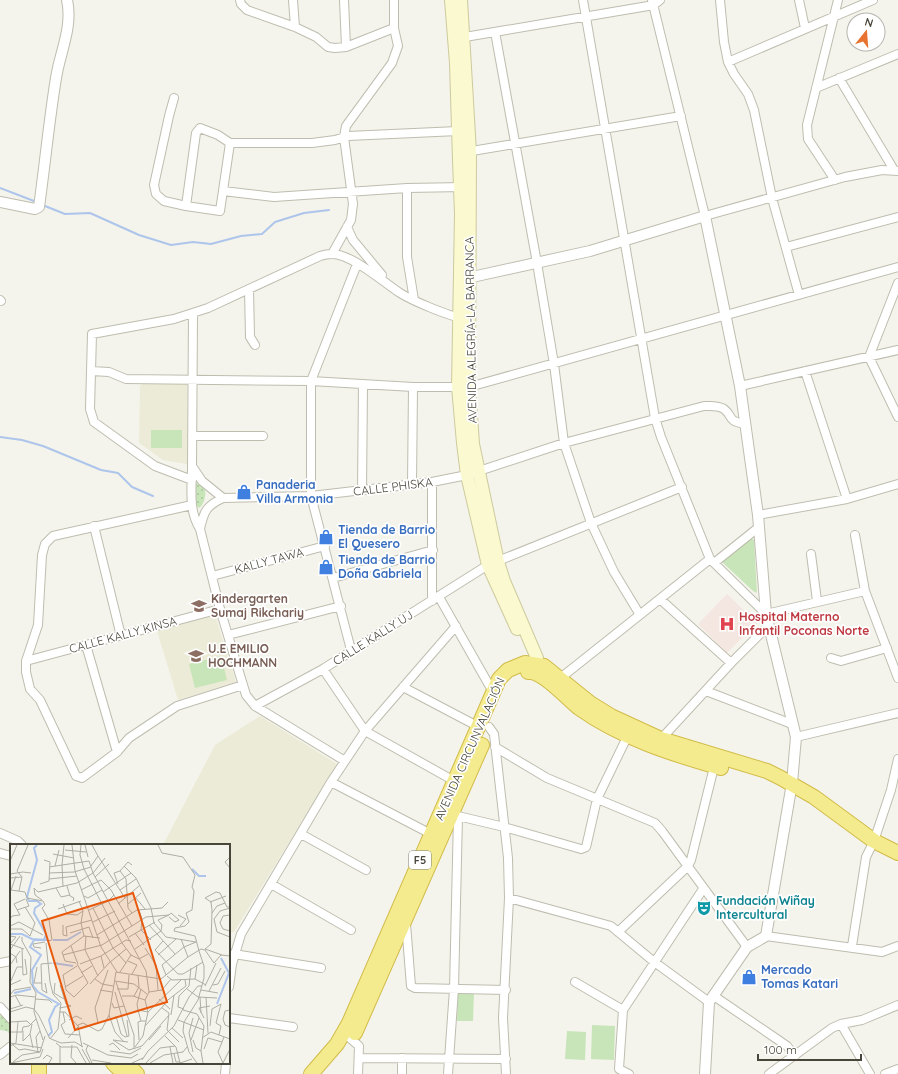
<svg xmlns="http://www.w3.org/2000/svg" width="898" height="1074" font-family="Quicksand,sans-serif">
<defs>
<pattern id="grass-dots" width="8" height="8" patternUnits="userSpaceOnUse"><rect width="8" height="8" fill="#c7e5b8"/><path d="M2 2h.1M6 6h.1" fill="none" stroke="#acc69f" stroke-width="1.8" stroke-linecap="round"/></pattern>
</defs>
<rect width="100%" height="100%" fill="#f4f4ec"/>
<!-- education -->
<path fill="#ecebd7" d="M143 383 187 384V464L163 460 139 443 140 386Z
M215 615 236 682 178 700 157 631Z
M260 716 337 764 234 932H229V845H163L215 745Z"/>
<!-- medical -->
<path fill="#f4e7e1" d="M727 594 757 623 727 653 698 624Z"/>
<!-- grass -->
<path fill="url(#grass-dots)" d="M197 483 205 490C206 497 204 504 199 508L196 505 193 485Z
M0 1011 11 1024V1036L7 1031 0 1030Z"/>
<!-- park -->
<path fill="#c7e5b8" d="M151 430H182V448H151Z
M750 538 754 540 757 593 753 591 721 561Z
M221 656 227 680 195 688 189 664Z
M458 992H474L473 1021H457Z
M592 1025 615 1026 614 1060 591 1059Z
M567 1031 586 1032 585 1060 565 1059Z"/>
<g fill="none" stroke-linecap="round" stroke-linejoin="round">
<!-- stream -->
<path stroke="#aec5eb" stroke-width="2" d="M0 188 34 201
M45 206 65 214 90 213 139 235 171 245 193 242 211 244 241 236 262 234 275 222 304 213 329 210
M0 437 22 440 43 446 101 470 118 473 132 487 153 496"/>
<!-- minor casing -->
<g stroke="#bfbdaf" stroke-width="10">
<path id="minor" d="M240 0 241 4 247 10 295 27 316 37 328 47 335 48 346 47 394 28V0
M293 0 295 27
M344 0 346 47
M583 0 655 418 661 437 710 559 766 614 865 591
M652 0 705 216 845 177 882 170 898 171
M720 0 724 42 728 62 734 74 748 94 754 110 772 198 799 295
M799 0 805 28
M495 32 537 263 554 364 564 443 591 523 614 572 640 615
M459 38 654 5 660 0
M728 62 873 0
M839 78 894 170
M816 88 898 54
M174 98 169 116 154 185 156 194 164 201 186 206 196 133 200 128 218 135 230 143H312L335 140 348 136 458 131
M466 152 681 116
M835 180 808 139 807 125 838 0
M407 188 464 187
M223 191 274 197 407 188V257L414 300
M186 206 220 211 230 143
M347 227 353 240 382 275
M786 247 898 217
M332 254 351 220 353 204 344 137 346 126 392 63 398 46 394 28
M898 283 869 357 898 417
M249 289 250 337 255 345
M0 300 1 301
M193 313 192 466 202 481 223 498
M91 371 109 372 126 379 311 381 413 387H469L898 267
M805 371 847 499
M740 386 898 350
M192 436H263
M192 466C192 488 188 510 200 529L220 609 246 695 255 706 345 761
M192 480 155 466 94 422 90 409 92 334 174 319 208 308 320 256C323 255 328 254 332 254 352 254 383 282 400 293 411 300 450 317 463 318
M412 485 413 387
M362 491 363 384
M192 505 53 536 45 544 42 555 38 625 26 661V672L30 689 40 700 76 776 82 778 117 752 129 738 177 706 243 685
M758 515 847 499 898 484
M94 526 121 636
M200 529C204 511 206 506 223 498L311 496 432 482 467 475 564 443 704 406C710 406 718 405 724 409 734 417 726 420 744 424
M855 535 865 591 898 678
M811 554 817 601
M714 563 759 527
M212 576 325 546
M333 578 433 550
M439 597 493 692
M660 599 731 663 661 739
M432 601V482
M228 635 341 606
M86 645 117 752
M351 650 311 496V381L357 264
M831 658 841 661 887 648
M26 661 220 609
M731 663 769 625
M323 669 365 731 456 782
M558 680 710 559
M403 687 479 727
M706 691 792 724
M255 706 323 669 488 565 682 487
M489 727 494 734 508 858 509 898 503 1018 506 1074
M796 737 898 713
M495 747 547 778 655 823 662 831 747 947
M331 782 431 834
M453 813 458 816 504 827 581 849 586 847 587 843 597 799 629 733
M0 833 18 841 22 845
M301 834 366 870
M0 853 11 856
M271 884 351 930
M509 898 611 926 653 961 709 1002
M406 924 411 986 415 988 506 990
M618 932 688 866 691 860 715 763
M766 936 882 952 898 946
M852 946 866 857 874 841 891 790 898 759
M234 954 321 968
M0 963 11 961
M575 982 623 1010
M229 987 232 964 241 934 331 782 365 731 456 626
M714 996 787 1046 795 1056
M0 1007 11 1019
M229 1018 293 1027
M841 1024 870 1074
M344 1033 359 1046 358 1074
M0 1055 11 1046
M359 1058 506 1059
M402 1058V1074
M225 1074 226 1063
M448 1074 454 989 458 816
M629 1074 619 1069 623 1010 703 889
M769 1074 832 1028 841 1024 862 1020 898 1005
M885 1074 898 1069"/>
</g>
<!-- tertiary casing -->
<g stroke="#bfbdaf" stroke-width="12">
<path id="tertiary" d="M0 202 35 209 39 207C45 164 49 121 56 78 60 52 73 27 67 0
M463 279 590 251 705 216 740 386 758 515 766 614 796 737 792 783 766 936 747 947 709 1002 705 1074"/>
</g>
<!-- secondary casing -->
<g stroke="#cdca9d" stroke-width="14">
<path id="secondary" d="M451 0 456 63 459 160 461 214 458 387 463 443 467 475 488 565 517 629
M461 0 470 152 469 387 473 444 498 562 504 581 537 658 538 673"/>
</g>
<!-- trunk casing -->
<g stroke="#d1bc49" stroke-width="16">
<path id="trunk" d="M528 672C543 670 567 699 579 708 621 738 672 754 721 768
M355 1033 482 745
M39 1063V1074
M113 1063 124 1074
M126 1063 137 1074
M311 1074 337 1044 349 1023 499 679 508 670 525 663 544 666 590 703 611 716 661 739 767 771 781 778 814 797 874 841 898 853"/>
</g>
<!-- minor -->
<use href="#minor" stroke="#fff" stroke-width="8"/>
<!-- tertiary -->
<use href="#tertiary" stroke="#fff" stroke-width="10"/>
<!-- secondary -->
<use href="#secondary" stroke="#faf9d0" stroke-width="12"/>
<!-- trunk -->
<use href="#trunk" stroke="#f4ea8e" stroke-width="14"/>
</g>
<!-- icons -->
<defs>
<g id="shop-bare" transform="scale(1.2)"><path d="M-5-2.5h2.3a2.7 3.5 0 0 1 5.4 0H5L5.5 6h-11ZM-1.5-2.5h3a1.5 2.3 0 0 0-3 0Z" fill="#3f7fe0" stroke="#fff" stroke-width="2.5" paint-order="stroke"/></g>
<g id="school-bare" transform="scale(1.2)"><path d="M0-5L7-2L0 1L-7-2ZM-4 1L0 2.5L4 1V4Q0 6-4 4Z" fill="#8d6e63" stroke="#fff" stroke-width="2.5" paint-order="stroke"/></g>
<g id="hospital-bare" transform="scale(1.2)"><path d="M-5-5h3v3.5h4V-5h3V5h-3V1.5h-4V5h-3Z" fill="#e0444e" stroke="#fff" stroke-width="2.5" paint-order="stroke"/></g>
<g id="theatre-bare" transform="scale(1.2)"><path d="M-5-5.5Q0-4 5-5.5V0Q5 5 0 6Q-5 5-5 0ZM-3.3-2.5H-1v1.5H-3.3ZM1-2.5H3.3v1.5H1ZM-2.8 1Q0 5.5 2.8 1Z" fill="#0f9aa8" stroke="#fff" stroke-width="2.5" paint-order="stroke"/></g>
</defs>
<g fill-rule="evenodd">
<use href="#shop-bare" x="244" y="492"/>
<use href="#shop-bare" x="326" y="537"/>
<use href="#shop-bare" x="326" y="567"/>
<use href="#school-bare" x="199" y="606"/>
<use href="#hospital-bare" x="727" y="624"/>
<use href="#school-bare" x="196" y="656"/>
<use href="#theatre-bare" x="704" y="908"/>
<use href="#shop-bare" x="749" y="977"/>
</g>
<g text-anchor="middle" stroke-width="3.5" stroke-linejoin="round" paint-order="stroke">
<!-- shield labels -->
<rect fill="#fff" stroke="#7f7e75" stroke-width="1" x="409" y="851" width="22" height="18" rx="3"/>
<g font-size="11" font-weight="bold" fill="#48463a">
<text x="420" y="864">F5</text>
</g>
<!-- street labels -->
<g font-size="12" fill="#48463a" stroke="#fff">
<text transform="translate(471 330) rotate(-91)" y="4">AVENIDA ALEGRÍA-LA BARRANCA</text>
<text transform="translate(393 487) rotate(-7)" y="4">CALLE PHISKA</text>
<text transform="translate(269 561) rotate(-15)" y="4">KALLY TAWA</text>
<text transform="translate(123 635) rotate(-15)" y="4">CALLE KALLY KINSA</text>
<text transform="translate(373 638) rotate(-32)" y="4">CALLE KALLY UJ</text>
<text transform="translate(470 749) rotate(-66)" y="4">AVENIDA CIRCUNVALACIÓN</text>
</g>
<!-- shop labels -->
<g font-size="12" font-weight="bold" fill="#366cbe" stroke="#fff" text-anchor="start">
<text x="256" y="489">Panaderia<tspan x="256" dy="14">Villa Armonia</tspan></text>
<text x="338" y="534">Tienda de Barrio<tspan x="338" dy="14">El Quesero</tspan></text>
<text x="338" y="564">Tienda de Barrio<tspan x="338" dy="14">Doña Gabriela</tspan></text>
<text x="761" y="974">Mercado<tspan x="761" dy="14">Tomas Katari</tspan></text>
</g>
<!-- education labels -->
<g font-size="12" font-weight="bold" fill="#785e54" stroke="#fff" text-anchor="start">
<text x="211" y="603">Kindergarten<tspan x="211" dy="14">Sumaj Rikchariy</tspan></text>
<text x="208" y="653">U.E EMILIO<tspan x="208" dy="14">HOCHMANN</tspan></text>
</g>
<!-- health labels -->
<g font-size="12" font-weight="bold" fill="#be3a42" stroke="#fff" text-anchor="start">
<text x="739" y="621">Hospital Materno<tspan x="739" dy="14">Infantil Poconas Norte</tspan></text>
</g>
<!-- culture labels -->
<g font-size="12" font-weight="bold" fill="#0d838f" stroke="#fff" text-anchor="start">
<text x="716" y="905">Fundación Wiñay<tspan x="716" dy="14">Intercultural</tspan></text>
</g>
</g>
<!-- overview -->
<g transform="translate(10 844)">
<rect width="220" height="220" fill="#f4f4ec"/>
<path fill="none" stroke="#aec5eb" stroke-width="2" d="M27 1 24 4 27 16 17 53 19 57H27L31 60 25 64 24 69 36 90 34 96H24L20 103 31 111 22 126 23 142 28 148 49 160 45 163 39 176 42 188 38 192M182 25 189 32H196M0 90H12L22 95 37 96M43 96H57L71 88M43 119 63 122M4 149 21 145M207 160 219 129 211 114"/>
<path fill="none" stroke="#afaea5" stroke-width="1" d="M62 1 65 27 91 103 107 128M71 1 70 11 74 25 112 99 121 111 129 115 138 110M75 1 78 13M82 1 88 12M148 1 152 9 173 13 185 31 182 43 184 47 182 66 176 69 179 78 175 82 165 84 164 87 185 92 189 107M55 6 76 8M43 10 64 14M220 13 215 18 220 24M0 17 7 1M122 21 118 18 110 27 116 35 118 64 122 69M45 22 49 6M81 22 88 12 115 54M114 22 126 34 141 64 144 79 156 93 186 98M39 23 79 17 83 29 136 127 139 148 135 156 138 168M39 29 64 28 81 23M0 30 13 28 21 29M6 32 1 46 15 48 17 54 33 57 35 61 32 64 39 76 42 96 37 97M12 33 7 27 18 1M85 33 99 20M0 34 12 33 9 47M39 35 67 32M30 40 39 37 40 18 34 16M108 40 104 29 110 27M57 42 60 52 64 54 63 57M53 43 52 21 54 1M46 44 51 53 60 51M71 46 91 36 101 46 122 82M110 46 126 35M93 48 121 29M74 52 78 54 92 46M126 54 135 65M32 56 25 51 24 44 28 48 67 39 83 29 95 14M200 58 216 52M53 60 57 70 67 71 73 67 69 57M108 60 129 42M118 60 131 49M83 64 103 104 116 119M220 64 210 67 204 75 207 88 220 93M48 65 71 57M7 66 19 62 16 55M79 66 98 57 104 51M129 66 132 75 131 86 141 96M73 67 71 79 74 92M202 69 207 62 215 59M159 71 161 69 169 76 165 78 159 73M168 71 176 75 170 82M220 71 213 72 210 79 213 85 220 87M0 75 2 72 10 71 4 60 15 55M83 78 105 67M53 81V91L57 92 56 83 82 76M139 81 165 110M0 82 9 78 33 91M0 85H12L20 92 25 79 15 63M60 89 79 83 83 94M125 89 134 101M87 91 127 66 152 64 158 58M0 92 6 93 0 100M76 92 75 106 88 132M12 93V97L21 113 20 138 26 149 24 168 33 196M119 93 145 78M171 95 178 113M153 97 145 106 168 130H173L193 118M36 99 40 138 43 150 51 159 48 185 40 195M0 100 14 105M61 102 68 120M12 104 13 131 17 130 15 115M31 104 24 103 23 100 35 98M135 104 146 121 148 146M195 105 201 100 202 66 201 58 195 54 206 48 210 49 217 63H220M195 105 212 111M0 106 10 92M0 109 6 113 7 119M53 111 92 101 136 73 159 71 148 76 152 81 151 87 125 105M148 111 166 95M91 112 94 124M118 117 127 121 122 130M66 119 55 117 52 108 74 92 90 94M67 120 78 139M70 120 91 112 116 96 121 97M0 121 10 107M67 122 53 131 56 146 64 153 78 139M27 123 24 139H32M110 128 121 111M71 129 82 122M156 131 152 121 174 103 186 98M157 132 162 136 185 135 196 141M85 135 92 140 103 142M185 135 187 121M105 137 124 140 137 150M106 138 124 191V205M0 139 7 123H13M35 139 37 149 32 146 31 120 42 119M45 139 44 149 54 155M80 140 99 119 116 105M0 141 11 136M203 141 208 140 215 127M195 142 206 119M55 143 73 132M107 145H118L119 131M131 145 127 160 128 166 138 168M177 145 188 153M90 146 102 148M191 146 208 149M199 147 211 124M105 148 117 192M139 148 152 146 161 135M1 150 4 146 21 143M5 151 11 162M112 152H123L135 156M124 152 129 143 128 131M0 153 7 151 25 153M188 153 207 154M190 153 191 169M196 153 198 189M25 155 39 156 42 159M149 155 160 165M102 159 104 164 114 162M154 159 176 142 175 136M155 160 135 182 138 168 171 136M49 164 61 162 56 160 50 141M152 164 159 169 157 186 169 198M0 165 13 161M174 165 168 163 169 152 179 142 181 124M128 166 131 177H136M173 166 187 170 194 182 191 207 193 219M220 166 215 167 213 175 215 181 220 183M0 168 16 163 24 165 29 172 40 195M49 168H55L68 182M99 171 105 188 114 198M161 171 164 151M106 172 111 190 115 193 119 192 117 176M194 174 189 164 200 162M59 176 66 172 72 175M168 176 194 186M0 178 17 177 21 181M88 179 85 164 98 126M51 181 55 190 70 191M51 181 55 178 53 168M200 182 202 165 211 160 206 179 211 182 209 191M162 184 173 194M13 187V197L20 190 22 180M0 188H12L13 183 19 182 26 175M20 190 23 204M155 192 166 203 170 219M58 194 68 183M192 194 201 188 220 195M41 195 51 199 65 198 73 203M129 196 128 178 131 177M139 196 151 182M181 196 189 174M183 196 186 204 191 207M118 198 103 196 119 206 132 202 159 171M0 199 32 204M46 199 51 203H67L76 219M73 199 98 211 121 214 128 210M3 201 9 206 15 205 30 208M62 201 61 213 66 219M78 201 76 206 82 219M99 201 103 199 110 206M0 202 6 199 8 178M72 203 68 181 73 179 88 187 92 185 99 171 106 128 151 135 178 113 191 105 195 106 204 119 211 111 220 112M125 203 133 192 135 182M160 203 163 219M72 205 80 219M194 205 198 194 212 198M100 207 120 210 131 204M183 208 179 189 183 174M28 209 26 193 30 187M164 210 166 218H170M33 215 37 211 42 214 39 219M82 216 101 219M132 216 138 207 164 182 179 153 188 142H192M3 218 12 211 30 208 35 192M1 219 30 213 33 205M50 219V202M122 219 133 214M136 219 150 204 165 202M140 219 154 211 173 208 177 203M170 219 182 215M187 219 179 208 173 187 174 178 188 156 194 134V122L189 107M213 219 208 208 214 193M213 219 220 205"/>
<path fill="#e8590c" fill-opacity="0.15" stroke="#e8590c" stroke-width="2" d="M123 49 157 158 65 186 32 77Z"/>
<rect width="220" height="220" fill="none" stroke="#48463a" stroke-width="2"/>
</g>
<!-- north arrow -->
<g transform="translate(866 32) rotate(17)"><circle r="19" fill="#ffffff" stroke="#b6b5b0"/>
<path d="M0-3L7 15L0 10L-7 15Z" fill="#e8722f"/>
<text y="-6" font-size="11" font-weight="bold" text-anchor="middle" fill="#48463a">N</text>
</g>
<!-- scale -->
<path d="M758 1054v6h103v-6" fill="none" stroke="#48463a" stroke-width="2"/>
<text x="764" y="1054" font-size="12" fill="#48463a" stroke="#ffffff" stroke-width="3" paint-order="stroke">100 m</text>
</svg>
